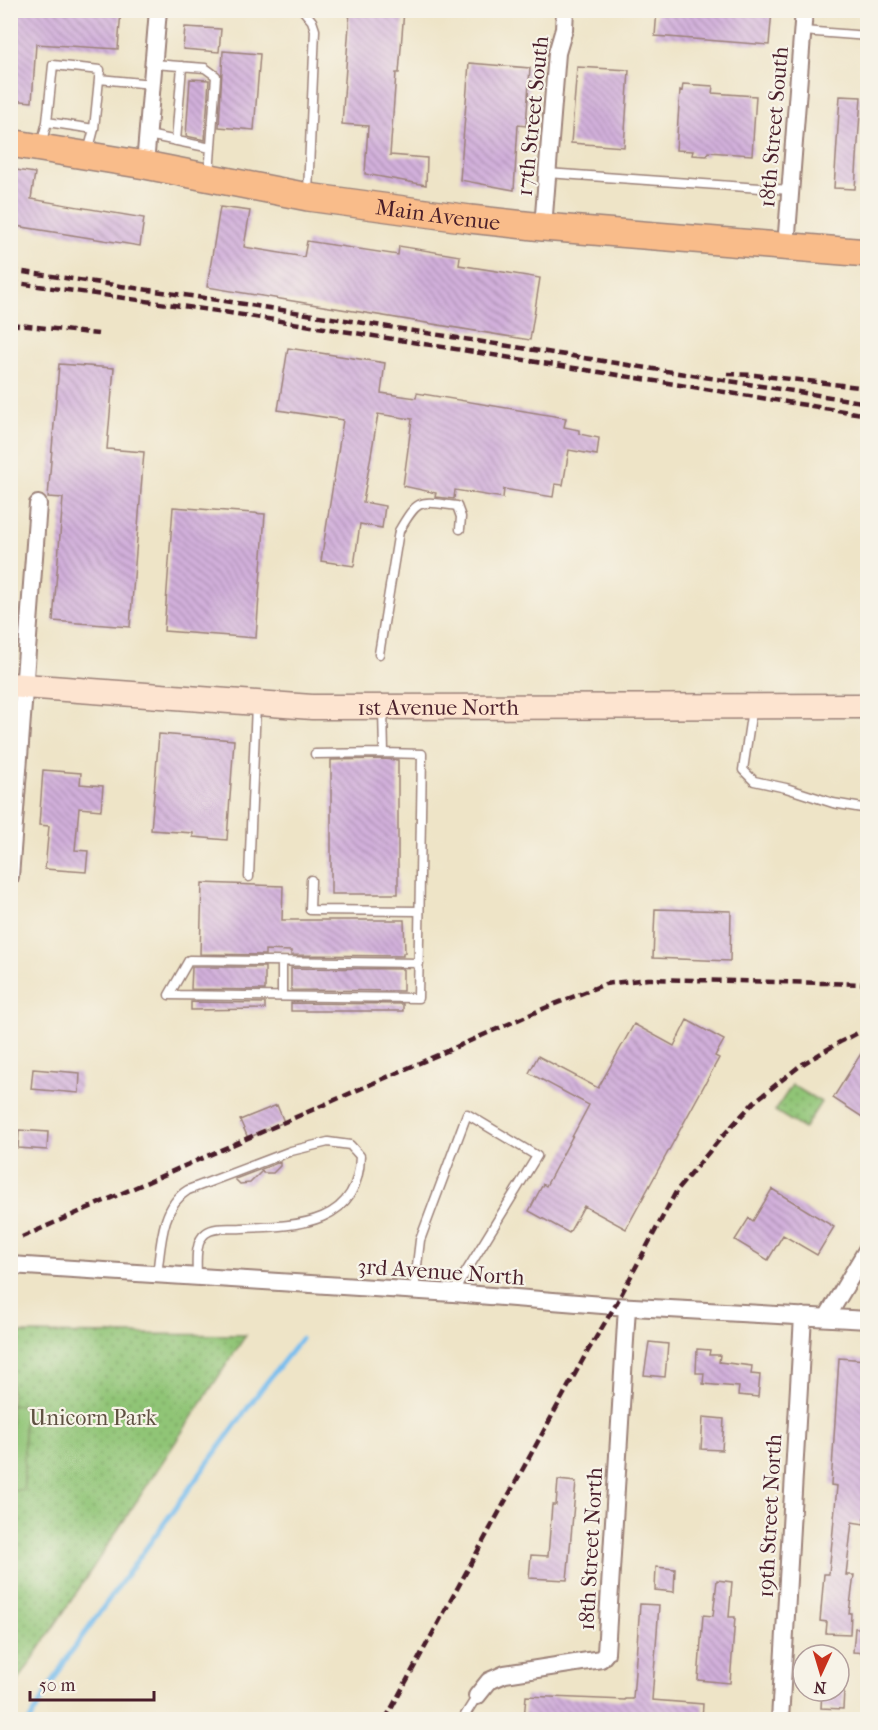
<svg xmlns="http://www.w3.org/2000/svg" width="878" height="1730" font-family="'IM FELL French Canon',serif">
<defs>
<pattern id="green-dots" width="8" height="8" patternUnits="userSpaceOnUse" patternTransform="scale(1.5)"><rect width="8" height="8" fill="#90c576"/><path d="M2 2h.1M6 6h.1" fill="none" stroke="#789f61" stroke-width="1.8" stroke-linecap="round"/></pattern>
<pattern id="building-back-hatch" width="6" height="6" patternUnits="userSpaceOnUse" patternTransform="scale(1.5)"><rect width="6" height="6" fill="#d2b0db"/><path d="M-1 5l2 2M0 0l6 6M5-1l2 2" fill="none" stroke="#ac8fb2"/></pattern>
</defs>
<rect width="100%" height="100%" fill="#f7f3e8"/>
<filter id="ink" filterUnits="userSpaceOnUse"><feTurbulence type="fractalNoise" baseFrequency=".0167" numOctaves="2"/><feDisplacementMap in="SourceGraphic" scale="12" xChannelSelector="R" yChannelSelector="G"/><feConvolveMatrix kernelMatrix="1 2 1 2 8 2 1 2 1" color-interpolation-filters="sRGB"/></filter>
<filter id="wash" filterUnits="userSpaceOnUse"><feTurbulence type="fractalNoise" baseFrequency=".008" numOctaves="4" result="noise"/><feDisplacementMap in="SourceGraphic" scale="24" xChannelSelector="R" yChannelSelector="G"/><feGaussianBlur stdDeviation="1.35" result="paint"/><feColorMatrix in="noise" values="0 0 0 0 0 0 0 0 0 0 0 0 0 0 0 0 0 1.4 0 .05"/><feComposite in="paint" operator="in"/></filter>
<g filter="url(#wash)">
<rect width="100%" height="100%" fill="#eee4c7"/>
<!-- green -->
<path fill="url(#green-dots)" stroke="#6d7250" stroke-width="1.5" d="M792 1085 821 1102 804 1129 775 1111Z
M11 1333 246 1335 13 1689 11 1688Z"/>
<!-- pitch -->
<path fill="#90c576" stroke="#6d7250" stroke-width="1.5" d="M11 1405H24V1490H11Z"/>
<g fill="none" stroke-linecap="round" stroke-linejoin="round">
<!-- stream -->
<path stroke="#77bdee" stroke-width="5" d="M30 1720 68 1656 262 1388 301 1339"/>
</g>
<g id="blocks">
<!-- building -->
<path fill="url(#building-back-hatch)" d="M10 10H121L118 49 36 44 32 102 10 100Z
M350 10H404L399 73H396L390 155 427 158 426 185 365 174 368 126 342 124Z
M657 10H772L769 45 655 36Z
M185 27 221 29 219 52 183 49Z
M223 51 260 54 254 130 219 127Z
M469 63 530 68 526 126 518 125 514 190 460 180Z
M577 67 629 70 624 147 571 143Z
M190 79 209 80 205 140 186 136Z
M683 84 713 86 712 93 756 96 752 155 708 152 707 156 692 155 693 151 676 150 680 90 682 91Z
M840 96 861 97 855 189 834 188Z
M10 169 35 173 31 199 144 218 140 246 10 225Z
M220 207 250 211 244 247 304 257 307 241 398 255 399 246 460 256 459 265 540 278 530 340 207 287Z
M288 348 385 363 381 393 416 398 417 393 566 418 564 427 579 430V434L599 438 597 455 569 450 563 485 555 484 553 497 504 489 503 498 455 490 454 499 435 497 436 493 403 486 412 419 378 414 363 502 385 506 382 528 360 524 354 566 321 561 343 420 278 410Z
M59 364 114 368 107 449 144 452 130 627 53 621 63 498 48 497Z
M173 507 265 514 256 638 164 631Z
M159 734 234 740 227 840 193 837V833L151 830Z
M381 759 398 760V894H331V760Z
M43 770 81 773 80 784 103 786 101 810 79 808 75 850 88 851 86 872 45 869 49 826 39 825Z
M202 883 283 886 282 920H404L405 953H403V956L291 955V951L265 950V955L200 954Z
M655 909 731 911 730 961 653 958Z
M192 967H265V990L191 989Z
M291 968 403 969V991L291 990Z
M191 1002 265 1003V1009L191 1010Z
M291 1003 403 1004V1011H291Z
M687 1020 724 1040 715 1056 719 1058 626 1229 584 1206 569 1233 529 1211 543 1184 546 1186 589 1105 529 1073 538 1056 598 1088 634 1024 674 1046Z
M867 1044V1120L833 1098Z
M33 1069 80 1073 79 1093 31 1089Z
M277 1105 284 1122 248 1138 240 1120Z
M19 1130 48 1132 47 1150 18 1148Z
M280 1162V1166L273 1173H263L262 1171 250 1183 240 1184 235 1179Z
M772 1189 834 1227 817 1255 783 1235 768 1260 735 1240 749 1218 753 1221Z
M649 1342 668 1344 665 1377 644 1375Z
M697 1349 710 1350 709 1355H720L719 1362 752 1366 751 1374 760 1375 758 1397 738 1395 739 1387 703 1384 704 1373H696Z
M839 1358 867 1360V1493L864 1524 852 1522 846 1575H854L849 1613H851L850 1634 826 1633 827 1622 820 1621 824 1574H829L837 1486 831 1485Z
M703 1417 724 1419 722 1450 701 1449Z
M558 1480 576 1482 567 1580 529 1578 531 1555 548 1556 552 1505H556Z
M656 1567 675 1569 674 1592 655 1590Z
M717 1580 732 1582 729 1617H735L730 1683 698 1680 703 1615 713 1616Z
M640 1604 659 1605 652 1700 703 1704 702 1719H524L526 1696 625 1700V1699H633Z
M855 1628H867V1653L853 1652Z
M822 1691H844L843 1709 821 1708Z"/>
</g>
</g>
<g filter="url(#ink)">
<use href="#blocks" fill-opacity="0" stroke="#9c8279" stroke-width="1.5"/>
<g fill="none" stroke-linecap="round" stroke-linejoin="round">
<!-- lane casing -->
<g stroke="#9c8279" stroke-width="11">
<path id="lane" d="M303 10 312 21 315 30 308 192
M803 31 868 36
M154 64 205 68 216 76 209 175
M99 79 100 70 53 65 47 122 94 129 99 79 152 84
M148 135 211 148
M176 141 182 66
M41 145 47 122
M88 152 94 129
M547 173 790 190
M379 654 399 531C419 497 419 501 457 506L461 517 460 529
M752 709 743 770 754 781 786 788 833 803 868 809
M383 710 384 753 422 754 418 998 169 995 189 960 419 963
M315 754 384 753
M249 877 256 704
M311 880 310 910 419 911
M282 962V996
M157 1275C161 1246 161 1206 188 1190L291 1151 328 1142 350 1145 360 1156C359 1226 295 1226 242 1228 231 1229 215 1226 206 1233 194 1241 197 1265 197 1277
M414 1291 420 1240 467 1114 537 1156 453 1293
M462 1720 477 1696"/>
</g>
<!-- street casing -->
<g stroke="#9c8279" stroke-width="20">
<path id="street" d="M145 165 158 10
M543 227 557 53 564 29 565 10
M786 247 804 10
M10 877 38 504
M10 1265 453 1293 615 1306 868 1320
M827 1317 868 1248
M477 1696 489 1681 505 1674 601 1659 606 1653 627 1307
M780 1720 803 1316"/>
</g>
<!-- secondary casing -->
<g stroke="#9c8279" stroke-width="27">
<g id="secondary">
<path id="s1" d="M10 685 312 707 868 706"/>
</g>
</g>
<!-- primary casing -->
<g stroke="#9c8279" stroke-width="30">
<g id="primary">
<path id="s2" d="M10 143 145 165 308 197 470 219 543 227 868 253"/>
</g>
</g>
<!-- lane -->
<use href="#lane" stroke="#fff" stroke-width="8"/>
<!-- street -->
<use href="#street" stroke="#fff" stroke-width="16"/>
<!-- secondary -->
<use href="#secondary" stroke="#fde4d0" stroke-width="24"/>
<!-- primary -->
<use href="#primary" stroke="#f9bc8a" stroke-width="27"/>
<!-- rail -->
<path stroke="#4a1f2b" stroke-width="4.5" stroke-dasharray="9 4.5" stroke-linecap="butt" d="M10 270 225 301 868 403
M10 282 224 312 868 415
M10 324 98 334
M727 374 755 375 868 388
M22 1237 545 1008 605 984 648 979 868 984
M385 1720 586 1354 615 1306 677 1190 720 1139 754 1102 801 1065 840 1042 868 1028"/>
</g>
</g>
<g text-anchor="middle" stroke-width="4.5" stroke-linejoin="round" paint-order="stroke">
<!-- street labels -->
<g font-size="22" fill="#4a1f2b" stroke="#f7f3e8">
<text transform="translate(532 116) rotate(-84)" y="8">17th Street South</text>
<text transform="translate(773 127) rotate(-85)" y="8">18th Street South</text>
<text dy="8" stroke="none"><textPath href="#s2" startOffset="434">Main Avenue</textPath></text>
<text dy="8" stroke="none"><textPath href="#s1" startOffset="429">1st Avenue North</textPath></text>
<text transform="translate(441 1271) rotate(4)" y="8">3rd Avenue North</text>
<text transform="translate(769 1516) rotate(-87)" y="8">19th Street North</text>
<text transform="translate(590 1549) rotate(-87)" y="8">18th Street North</text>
</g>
<!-- park labels -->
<g font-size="22" fill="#5f5142" stroke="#f7f3e8">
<text x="93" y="1425">Unicorn Park</text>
</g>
</g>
<!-- margin -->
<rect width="878" height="1730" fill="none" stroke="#f7f3e8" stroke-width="36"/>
<!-- north arrow -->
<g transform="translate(821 1673) rotate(184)"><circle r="28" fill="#f7f3e8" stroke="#b29e9c" stroke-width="1.5"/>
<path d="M0-4.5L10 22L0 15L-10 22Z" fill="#c8321e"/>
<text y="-9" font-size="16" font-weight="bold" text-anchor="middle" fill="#4a1f2b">N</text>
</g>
<!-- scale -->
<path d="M30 1691v9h124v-9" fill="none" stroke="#4a1f2b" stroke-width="3"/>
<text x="39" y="1691" font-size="18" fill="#4a1f2b" stroke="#f7f3e8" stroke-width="4.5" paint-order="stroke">50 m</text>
</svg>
